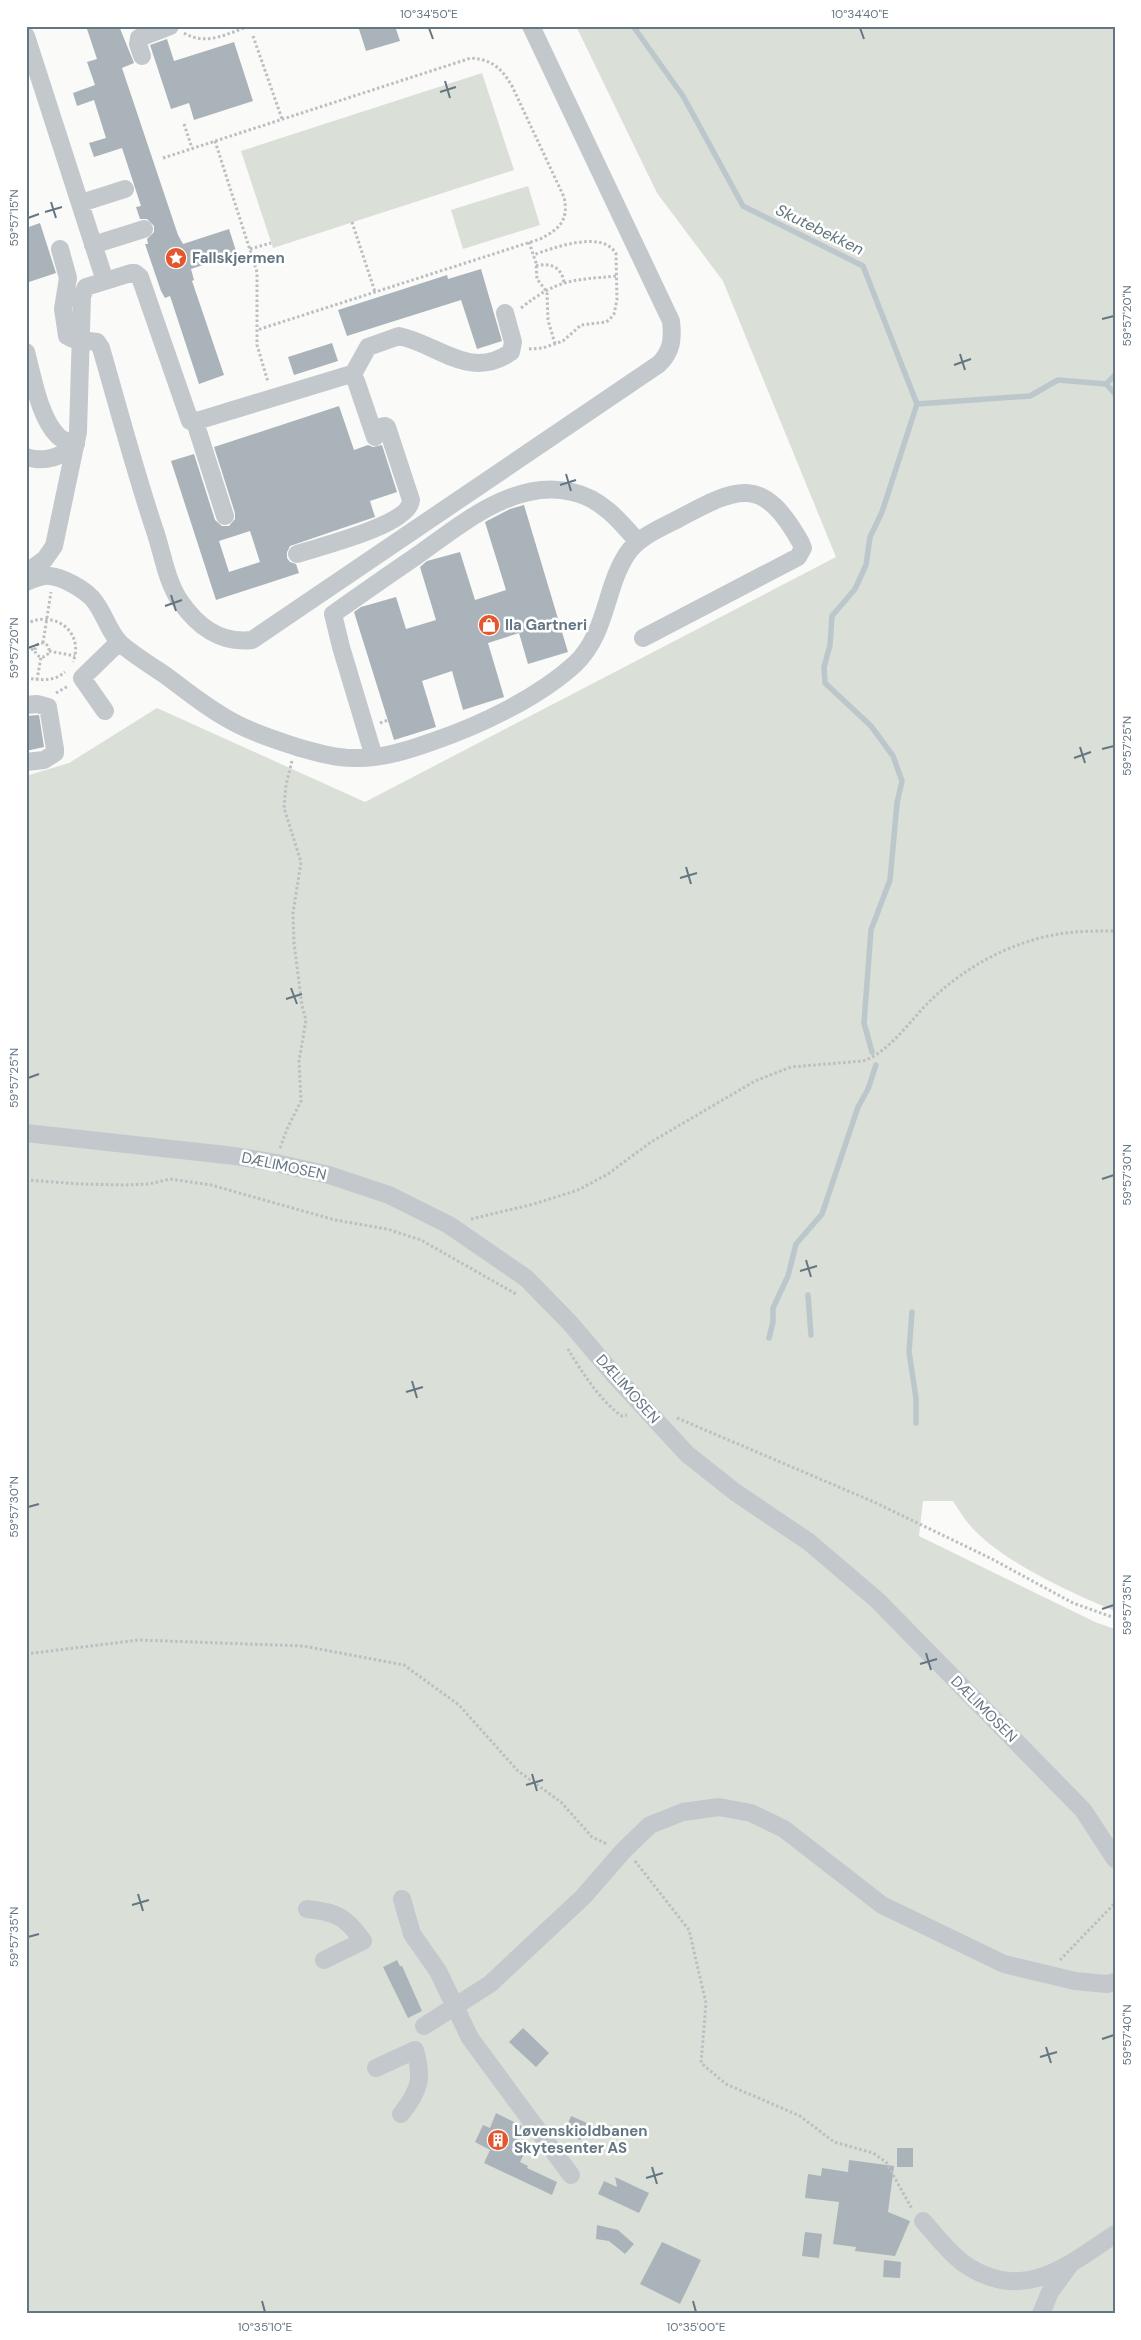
<svg xmlns="http://www.w3.org/2000/svg" width="1141" height="2340" font-family="'DM Sans',sans-serif">
<rect width="100%" height="100%" fill="#fafaf8"/>
<!-- green -->
<path fill="#dadfd7" d="M576 26H1115V1611C1071 1593 998 1560 968 1523 962 1516 958 1508 953 1501H923L919 1536 1095 1622 1115 1629V2314H26V776L69 763 157 708 365 802 836 557 723 281 657 193Z
M482 73 514 170 273 248 241 151Z
M528 186 540 225 463 249 451 210Z"/>
<g fill="none" stroke-linecap="round" stroke-linejoin="round">
<!-- stream -->
<path stroke="#bbc7cb" stroke-width="5.5" d="M633 26 683 96 743 206 863 266 917 404 1030 396 1058 380 1106 384 1115 375
M1106 384 1115 394
M872 1052 864 1023 871 930 890 880 897 803 902 781 893 756 871 726 825 683 824 667 830 645 832 616 855 589 866 565 870 537 882 512 917 404
M808 1295 811 1335
M912 1312 909 1352 916 1398V1423
M769 1338 773 1322V1308L788 1276 796 1244 822 1214 858 1107 868 1089 876 1065"/>
</g>
<!-- building -->
<path fill="#aab3b9" fill-rule="evenodd" d="M86 26H119L134 63 122 68 178 235 183 244 229 229 237 254 191 269 194 280 192 281 224 375 199 384 170 296 165 298 161 291 145 244H148L147 239 154 232V226L147 219H140L136 207 141 206 122 148 94 157 89 143 106 138 94 100 77 106 73 93 95 85 87 62 97 59Z
M358 26H395L400 41 366 51Z
M167 39 174 61 234 42 253 101 194 120 189 103 171 109 150 45Z
M40 223 56 273 26 283V228Z
M481 269 502 341 477 349 461 300 347 336 338 310 447 275 448 279Z
M332 343 338 361 294 375 288 357Z
M339 406 354 450 368 445 373 447 382 445 397 492 370 501 375 517 290 546 287 552V558L290 562 296 564 299 573 216 600 171 461 194 454 215 520 222 526H229L235 519V513L214 447ZM250 531 260 562 229 572 219 541Z
M524 505 568 652 528 664 519 633 488 643 504 697 463 710 452 671 422 681 436 727 394 740 354 612 361 607 396 597 406 629 436 620 420 567 427 561 460 552 475 600 506 590 485 522 510 509Z
M39 715 44 747 26 751V716Z
M397 1960 400 1966H402L422 2011 408 2018 383 1967Z
M523 2028 549 2053 536 2067 509 2042Z
M496 2113 522 2126 516 2138 529 2144 520 2162 528 2166 527 2168 557 2182 552 2195 484 2163 490 2150 475 2142 483 2125 490 2128Z
M571 2116 587 2123 580 2140 564 2133Z
M897 2148H913V2167H897Z
M849 2160 894 2166 888 2212 910 2221 895 2256 855 2251 856 2247 833 2244 839 2202 805 2198 808 2174 821 2176 822 2168 848 2172Z
M615 2177 649 2193 639 2213 598 2194 604 2181 617 2187Z
M597 2225 618 2230 634 2244 625 2254 609 2241 596 2239Z
M805 2232 822 2234 819 2258 802 2256Z
M662 2242 701 2260 680 2304 640 2284Z
M884 2260 901 2262 900 2278 883 2277Z"/>
<g fill="none" stroke-linecap="round" stroke-linejoin="round">
<!-- path -->
<path stroke="#bbbfc2" stroke-width="3" stroke-dasharray="2.5 2.5" stroke-linecap="butt" d="M184 33C206 46 227 34 249 26
M253 36 282 119
M184 124 192 148
M215 141 257 272V345L268 382
M163 158 471 58C493 60 501 68 512 86L564 197C569 220 560 229 540 239L257 330
M352 222 375 292
M529 242 536 263 537 279 547 292 548 320 555 344
M250 249 271 243
M536 266C550 262 562 267 564 283
M521 308C557 279 573 280 617 276
M529 349 543 348 563 341 581 325 606 322 610 319 614 314 617 300 616 254C603 229 553 248 533 255
M26 624C53 609 85 631 73 662
M43 643 51 592
M35 650a7 7 0 1 1 14 0a7 7 0 1 1-14 0Z
M26 648 35 650
M49 651 75 656
M26 678C41 680 53 682 65 672
M37 680 41 657
M56 693 68 686
M380 723 388 720
M280 1148 287 1129 301 1101 299 1061 306 1020 302 1006 294 943 293 913 301 862 284 808 286 785 292 761
M26 1180 80 1184 124 1185 149 1184 170 1179 211 1185 335 1220 387 1229 421 1240 516 1294
M471 1219 534 1204 578 1190 608 1174 651 1142 755 1081 791 1067 863 1061C891 1051 910 1020 931 1000 967 965 1015 940 1065 933 1081 931 1098 931 1115 931
M568 1349C581 1371 601 1402 622 1416L627 1415
M677 1418 874 1502 992 1559 1073 1603 1115 1618
M26 1654 139 1640 303 1646 404 1665 459 1705 518 1771 561 1802 592 1837 607 1844
M635 1861 689 1930 706 2003 701 2063 726 2084 800 2116 834 2142 873 2153 886 2162 912 2209
M1060 1960 1115 1903"/>
<!-- minor -->
<path stroke="#c3c8cc" stroke-width="18" d="M26 36 105 281
M142 56 138 44 139 38 170 26
M81 203 125 189
M93 245 144 229
M60 249 68 278 63 309 67 336 73 339 97 342 101 348C119 410 135 472 156 534 163 556 167 582 180 601 197 626 221 644 252 640L659 364C672 351 673 339 671 321L531 26
M26 352C33 377 39 417 58 436 63 441 70 442 76 444
M352 376 368 347 399 336C438 344 470 381 511 352L513 342 505 313
M195 422 225 516
M26 457C46 463 61 457 76 444
M297 554C318 547 410 525 411 500L387 427 385 426 373 429
M26 573 45 559 54 546 78 432 82 296 86 287 131 273H135L140 277 190 421 200 420 348 375 352 376 356 381 375 437
M26 582C34 579 42 575 50 576 63 577 83 589 92 598 104 611 108 632 121 644 134 655 150 665 165 675 188 692 211 711 237 724 256 734 276 740 297 747 315 752 334 758 354 758 381 759 409 750 434 741 481 725 539 697 575 664 607 634 605 587 627 554 638 537 661 528 678 519 739 486 763 475 801 543L803 548 798 557 643 638
M26 705 37 704 48 707 55 749V753L44 760 26 762
M105 711 82 678 119 642
M374 757 341 647 333 614C360 595 387 576 415 557 459 526 514 478 572 492 601 498 620 521 638 542
M26 1133 235 1156 276 1163 329 1175 389 1195 449 1225 526 1278 570 1323 615 1376 687 1454 735 1492 809 1542 877 1600 1083 1810 1115 1859
M402 1899 412 1934 438 1971 470 2038 571 2175
M307 1909C337 1912 346 1917 363 1941L324 1960
M424 2026 490 1984 583 1897 624 1850 650 1825 683 1812 719 1807 751 1813 784 1829 882 1905 1004 1964 1075 1981 1107 1984 1115 1982
M376 2068 415 2050C423 2079 420 2090 401 2114
M923 2221C935 2234 948 2252 963 2263 1021 2304 1065 2268 1115 2234
M1041 2314 1050 2292 1069 2266"/>
</g>
<!-- ticks -->
<path fill="none" stroke="#657683" stroke-width="2" d="M429 28 433 39M860 28 864 39M445 81 450 98M440 92 456 87M51 202 56 218M45 212 62 207M28 218 39 214M1102 319 1114 316M960 354 965 370M954 365 971 359M566 474 571 491M560 485 576 480M171 595 176 611M165 606 182 600M28 648 39 644M1080 747 1085 763M1102 749 1114 746M1074 758 1091 752M686 867 691 884M680 878 697 873M291 988 297 1004M286 999 302 994M28 1078 39 1074M1102 1179 1114 1175M806 1260 811 1277M800 1271 817 1266M412 1381 417 1398M406 1392 423 1387M28 1507 39 1504M1102 1609 1114 1605M926 1653 931 1670M920 1664 937 1659M532 1774 537 1791M526 1785 543 1780M138 1894 143 1911M132 1905 149 1900M28 1937 39 1934M1102 2039 1114 2035M1046 2047 1051 2063M1040 2057 1057 2052M652 2167 657 2184M646 2178 663 2173M262 2301 265 2312M693 2301 696 2312"/>
<!-- icons -->
<defs>
<g id="sight-disc" transform="scale(1.125)"><circle r="9.5" fill="#e4572e" stroke="#fff"/><path d="M0-6L1.8-2.2L6-1.7L2.9 1.2L3.7 5.4L0 3.3L-3.7 5.4L-2.9 1.2L-6-1.7L-1.8-2.2Z" fill="#fff"/></g>
<g id="shop-disc" transform="scale(1.125)"><circle r="9.5" fill="#e4572e" stroke="#fff"/><path d="M-5-2.5h2.3a2.7 3.5 0 0 1 5.4 0H5L5.5 6h-11ZM-1.5-2.5h3a1.5 2.3 0 0 0-3 0Z" fill="#fff"/></g>
<g id="building-disc" transform="scale(1.125)"><circle r="9.5" fill="#e4572e" stroke="#fff"/><path d="M-4-6H4V6H1V3H-1V6H-4ZM-2.5-4.3h1.7v1.8h-1.7ZM.8-4.3h1.7v1.8H.8ZM-2.5-1h1.7V.8h-1.7ZM.8-1h1.7V.8H.8Z" fill="#fff"/></g>
</defs>
<g fill-rule="evenodd">
<use href="#sight-disc" x="176" y="258"/>
<use href="#shop-disc" x="489" y="625"/>
<use href="#building-disc" x="498" y="2140"/>
</g>
<g text-anchor="middle" stroke-width="5" stroke-linejoin="round" paint-order="stroke">
<!-- poi labels -->
<g font-size="15" font-weight="bold" fill="#657683" stroke="#fff" text-anchor="start">
<text x="192" y="263">Fallskjermen</text>
<text x="505" y="630">Ila Gartneri</text>
<text x="514" y="2136">Løvenskioldbanen<tspan x="514" dy="17">Skytesenter AS</tspan></text>
</g>
<!-- street labels -->
<g font-size="15" fill="#657683" stroke="#fff">
<text transform="translate(284 1166) rotate(12)" y="5">DÆLIMOSEN</text>
<text transform="translate(628 1389) rotate(48)" y="5">DÆLIMOSEN</text>
<text transform="translate(984 1709) rotate(45)" y="5">DÆLIMOSEN</text>
</g>
<!-- water labels -->
<g font-size="16" font-style="italic" fill="#60757c" stroke="#fff">
<text transform="translate(820 229) rotate(26)" y="6">Skutebekken</text>
</g>
</g>
<!-- border -->
<rect width="1141" height="2340" fill="none" stroke="#ffffff" stroke-width="55"/>
<rect x="28" y="28" width="1086" height="2284" fill="none" stroke="#657683" stroke-width="2"/>
<g font-size="12" text-anchor="middle" fill="#657683">
<text x="429" y="18">10°34'50"E</text>
<text x="860" y="18">10°34'40"E</text>
<text transform="translate(14 218) rotate(-90)" y="4">59°57'15"N</text>
<text transform="translate(1127 316) rotate(-90)" y="4">59°57'20"N</text>
<text transform="translate(14 648) rotate(-90)" y="4">59°57'20"N</text>
<text transform="translate(1127 746) rotate(-90)" y="4">59°57'25"N</text>
<text transform="translate(14 1078) rotate(-90)" y="4">59°57'25"N</text>
<text transform="translate(1127 1175) rotate(-90)" y="4">59°57'30"N</text>
<text transform="translate(14 1507) rotate(-90)" y="4">59°57'30"N</text>
<text transform="translate(1127 1605) rotate(-90)" y="4">59°57'35"N</text>
<text transform="translate(14 1937) rotate(-90)" y="4">59°57'35"N</text>
<text transform="translate(1127 2035) rotate(-90)" y="4">59°57'40"N</text>
<text x="265" y="2331">10°35'10"E</text>
<text x="696" y="2331">10°35'00"E</text>
</g>
</svg>
